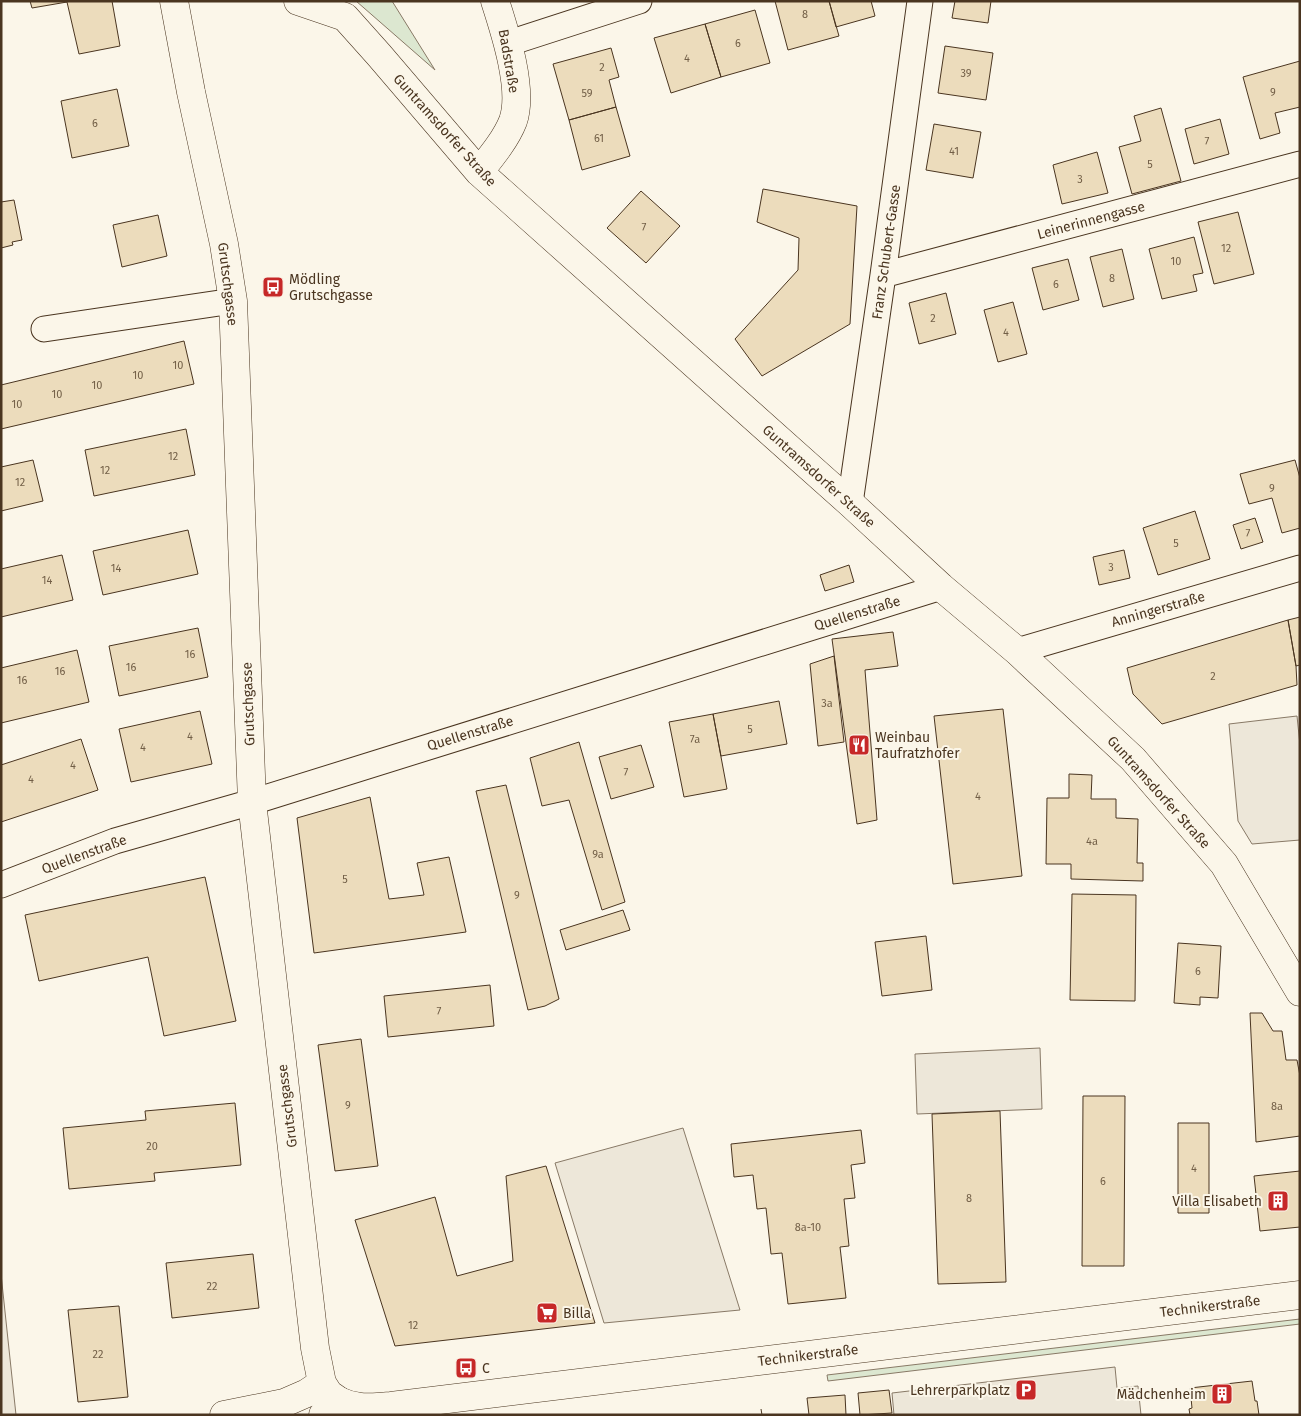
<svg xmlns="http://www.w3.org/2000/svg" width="1301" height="1416" font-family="'Fira Sans',sans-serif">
<rect width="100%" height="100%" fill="#fbf6e9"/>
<!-- green -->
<path fill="#dce7d0" stroke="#887966" d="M356 1H392L435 70Z
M1300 1319V1324L828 1381 827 1375Z"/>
<!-- parking -->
<path fill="#ede7d9" stroke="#887966" d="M1297 716 1300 745V840L1252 844 1238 821 1229 724Z
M1040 1048 1042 1109 917 1114 915 1054Z
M683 1128 740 1310 604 1323 555 1163Z
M1 1274 16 1415H1Z
M1115 1367 1117 1388 1138 1386 1141 1415H894L892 1393Z"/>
<!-- building -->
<path fill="#ecdcbc" stroke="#4a3520" d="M30 1H112L120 46 79 54 67 2 32 8Z
M775 1H829L839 36 788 50Z
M829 1H871L875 16 836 27Z
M955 1H991L988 23 952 18Z
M755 10 770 63 721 77 705 24Z
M705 24 721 77 671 93 654 38Z
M945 46 993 53 986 100 938 93Z
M611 48 619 77 609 80 616 107 569 120 553 64Z
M1300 61V107L1275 113 1280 133 1260 139 1243 77Z
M117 89 129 146 72 158 61 101Z
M616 107 630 156 582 170 569 120Z
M1161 108 1181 181 1132 194 1119 147 1141 141 1134 116Z
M1220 119 1229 154 1194 164 1185 129Z
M934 124 981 132 973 178 926 170Z
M1097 152 1108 193 1062 204 1053 165Z
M763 189 857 206 850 324 762 376 735 339 798 270 799 238 757 222Z
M641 191 680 226 646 263 607 228Z
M14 200 22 240 12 242 13 245 1 248V202Z
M1238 212 1254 274 1214 284 1198 222Z
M158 215 167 256 122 267 113 225Z
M1194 237 1203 273 1193 275 1197 291 1162 299 1149 249Z
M1122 249 1134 299 1103 307 1090 257Z
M1068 259 1079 300 1043 310 1032 268Z
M946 293 956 334 919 344 909 303Z
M1013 302 1027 354 998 362 984 310Z
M184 341 194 384 1 429V385Z
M186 429 195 475 94 496 85 450Z
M33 460 43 501 1 511V467Z
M1295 460 1300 478V528L1282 533 1272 498 1249 504 1240 474Z
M1195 511 1210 559 1158 575 1143 528Z
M1255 518 1263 542 1241 549 1233 525Z
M188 530 198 574 103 595 93 551Z
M1124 550 1130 578 1099 585 1093 557Z
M62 555 73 600 1 617V569Z
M849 565 854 582 825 591 820 575Z
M1300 617V665L1296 666 1288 620Z
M1288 620 1296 666 1297 685 1162 724 1133 694 1127 668Z
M198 628 208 677 119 696 109 646Z
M893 632 898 666 865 670 877 820 857 824 832 639Z
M77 650 89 702 1 723V668Z
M834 656 844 742 818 746 810 664Z
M779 701 787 744 721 756 713 714Z
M1003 709 1022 876 953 884 934 716Z
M200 711 212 764 131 782 119 729Z
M713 714 727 789 684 797 669 722Z
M81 739 98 790 1 822V765Z
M579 742 625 902 602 910 569 800 542 806 530 758Z
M641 745 654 787 611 799 599 757Z
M1069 774 1092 775 1091 799H1116V818L1138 819 1137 863H1143V881L1071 879V864H1046L1047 798H1069Z
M506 785 559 999 545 1006 528 1010 476 791Z
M370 797 389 899 424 895 417 863 449 857 466 932 314 953 297 818Z
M205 877 236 1021 164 1036 148 957 39 981 25 915Z
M1072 894 1136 895 1135 1001 1070 1000Z
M623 910 630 930 566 950 560 930Z
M926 936 932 990 882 996 875 942Z
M1178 943 1221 946 1218 998 1200 997V1005L1174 1003Z
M490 985 494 1026 388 1037 384 996Z
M1250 1013H1262L1273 1031H1282L1286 1060H1297L1300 1076V1136L1256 1142Z
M361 1039 378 1166 335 1171 318 1045Z
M1083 1096H1125L1124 1266H1082Z
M235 1103 241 1165 154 1173 155 1181 69 1189 63 1128 146 1120 145 1111Z
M1000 1111 1006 1282 938 1284 932 1114Z
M1178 1123H1209V1213H1178Z
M861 1130 865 1163 851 1165 855 1198 844 1199 849 1246 840 1247 846 1298 788 1304 782 1253 771 1254 766 1208 757 1209 753 1175 734 1177 731 1144Z
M546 1166 595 1323 395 1346 355 1220 435 1197 457 1276 513 1261 506 1176Z
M1300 1171V1227L1260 1231 1254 1176Z
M253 1254 259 1308 172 1318 166 1263Z
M119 1306 128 1397 78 1402 68 1310Z
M1252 1381 1255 1401H1257L1259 1415H1190L1189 1409 1192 1408 1190 1388Z
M889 1390 892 1413 860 1415 858 1393Z
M845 1395 846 1415H809L807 1398Z"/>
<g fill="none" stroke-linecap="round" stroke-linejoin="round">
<!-- minor casing -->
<g stroke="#4a3520" stroke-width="27">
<path id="minor" d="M509 43 639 1
M883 275 1300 164
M44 329 233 301
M850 503 883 275 920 1
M1017 651 1300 568
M1 885 115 841 252 802 941 587"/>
</g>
<!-- tertiary casing -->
<g stroke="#4a3520" stroke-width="29">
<path id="tertiary" d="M298 1 345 17 379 55 479 172 850 503 941 587 1017 651 1133 759 1224 864 1300 992
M479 172C491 157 506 139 513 121 524 90 505 32 495 1
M339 1401C358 1410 371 1407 391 1406L1300 1295"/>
</g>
<!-- secondary casing -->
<g stroke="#4a3520" stroke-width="29">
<path id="secondary" d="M174 1 191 92 224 244 233 301 252 802 315 1348 322 1383 329 1394 339 1401 323 1415
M224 1415 284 1403 307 1393 322 1383"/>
</g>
<!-- minor -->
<use href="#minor" stroke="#fbf6e9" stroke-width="25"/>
<!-- tertiary -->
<use href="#tertiary" stroke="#fbf6e9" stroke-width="28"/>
<!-- secondary -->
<use href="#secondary" stroke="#fbf6e9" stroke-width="28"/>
<!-- fence -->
<path stroke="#4a3520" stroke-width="1" stroke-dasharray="6 2.5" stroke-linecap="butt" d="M761 1409 762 1415"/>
</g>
<!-- icons -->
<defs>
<g id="bus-square" transform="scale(1.125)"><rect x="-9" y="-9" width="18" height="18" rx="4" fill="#c62828" stroke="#fbf6e9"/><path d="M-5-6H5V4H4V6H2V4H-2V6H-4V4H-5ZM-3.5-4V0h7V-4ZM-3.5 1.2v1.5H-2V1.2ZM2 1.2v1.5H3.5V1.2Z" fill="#fff"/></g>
<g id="restaurant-square" transform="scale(1.125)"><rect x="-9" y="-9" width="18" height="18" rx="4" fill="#c62828" stroke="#fbf6e9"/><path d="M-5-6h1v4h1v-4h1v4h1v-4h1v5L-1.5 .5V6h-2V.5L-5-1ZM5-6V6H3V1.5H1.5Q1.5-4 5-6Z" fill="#fff"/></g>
<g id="building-square" transform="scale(1.125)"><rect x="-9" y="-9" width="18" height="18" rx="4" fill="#c62828" stroke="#fbf6e9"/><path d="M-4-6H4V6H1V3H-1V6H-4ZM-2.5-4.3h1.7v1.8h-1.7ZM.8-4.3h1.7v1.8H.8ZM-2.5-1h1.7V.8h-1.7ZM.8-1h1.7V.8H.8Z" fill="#fff"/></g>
<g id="supermarket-square" transform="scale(1.125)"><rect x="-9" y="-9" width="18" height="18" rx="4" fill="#c62828" stroke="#fbf6e9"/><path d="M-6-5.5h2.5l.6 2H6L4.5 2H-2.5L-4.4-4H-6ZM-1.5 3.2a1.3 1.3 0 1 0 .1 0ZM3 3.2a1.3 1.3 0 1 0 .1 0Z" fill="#fff"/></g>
<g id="parking-square" transform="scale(1.125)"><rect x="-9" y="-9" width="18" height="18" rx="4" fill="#c62828" stroke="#fbf6e9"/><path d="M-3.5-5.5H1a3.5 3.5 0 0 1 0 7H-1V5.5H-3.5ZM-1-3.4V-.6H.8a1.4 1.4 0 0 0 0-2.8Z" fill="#fff"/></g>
</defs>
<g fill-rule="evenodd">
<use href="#bus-square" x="273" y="287"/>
<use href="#restaurant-square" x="859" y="745"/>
<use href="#building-square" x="1278" y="1201"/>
<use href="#supermarket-square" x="547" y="1313"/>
<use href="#bus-square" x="466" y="1368"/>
<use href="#parking-square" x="1026" y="1390"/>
<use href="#building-square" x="1222" y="1394"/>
</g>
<g text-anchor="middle" stroke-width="4" stroke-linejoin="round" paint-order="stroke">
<!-- number labels -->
<g font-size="11" fill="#725f47">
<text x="805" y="18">8</text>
<text x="738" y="47">6</text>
<text x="687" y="62">4</text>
<text x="602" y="71">2</text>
<text x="966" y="77">39</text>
<text x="1273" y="96">9</text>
<text x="587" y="97">59</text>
<text x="95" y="127">6</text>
<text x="599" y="142">61</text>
<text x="1207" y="145">7</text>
<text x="954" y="155">41</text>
<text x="1150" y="168">5</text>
<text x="1080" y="183">3</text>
<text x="644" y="231">7</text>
<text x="1226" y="252">12</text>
<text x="1176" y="265">10</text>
<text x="1112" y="282">8</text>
<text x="1056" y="288">6</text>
<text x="933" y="322">2</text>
<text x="1006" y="336">4</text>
<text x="178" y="369">10</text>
<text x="138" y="379">10</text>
<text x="97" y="389">10</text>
<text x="57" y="398">10</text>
<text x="17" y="408">10</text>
<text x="173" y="460">12</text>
<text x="105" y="474">12</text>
<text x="20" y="486">12</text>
<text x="1272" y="492">9</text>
<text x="1248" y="537">7</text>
<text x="1176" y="547">5</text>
<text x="1111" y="571">3</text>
<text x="116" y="572">14</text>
<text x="47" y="584">14</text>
<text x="190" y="658">16</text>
<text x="131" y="671">16</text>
<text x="60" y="675">16</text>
<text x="1213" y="680">2</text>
<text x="22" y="684">16</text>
<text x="827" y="707">3a</text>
<text x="750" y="733">5</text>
<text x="190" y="740">4</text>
<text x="695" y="743">7a</text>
<text x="143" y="751">4</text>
<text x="73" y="769">4</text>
<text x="626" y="776">7</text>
<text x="31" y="783">4</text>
<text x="978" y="800">4</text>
<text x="1092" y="845">4a</text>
<text x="598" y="858">9a</text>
<text x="345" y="883">5</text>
<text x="517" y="899">9</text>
<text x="1198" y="975">6</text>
<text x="439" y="1015">7</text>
<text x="348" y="1109">9</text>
<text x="1277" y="1110">8a</text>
<text x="152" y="1150">20</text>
<text x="1194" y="1172">4</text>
<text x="1103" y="1185">6</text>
<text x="969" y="1202">8</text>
<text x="808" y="1231">8a-10</text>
<text x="212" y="1290">22</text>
<text x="413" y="1329">12</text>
<text x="98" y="1358">22</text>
</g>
<!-- street labels -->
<g font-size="14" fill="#4a3520" stroke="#fbf6e9">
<text transform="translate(509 61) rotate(80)" y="5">Badstraße</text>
<text transform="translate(445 130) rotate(48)" y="5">Guntramsdorfer Straße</text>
<text transform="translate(1091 220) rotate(-15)" y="5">Leinerinnengasse</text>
<text transform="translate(886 252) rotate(-82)" y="5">Franz Schubert-Gasse</text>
<text transform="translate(228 284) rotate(83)" y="5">Grutschgasse</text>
<text transform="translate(819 476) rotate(42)" y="5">Guntramsdorfer Straße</text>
<text transform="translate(1158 609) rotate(-16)" y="5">Anningerstraße</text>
<text transform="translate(857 613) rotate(-17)" y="5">Quellenstraße</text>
<text transform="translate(248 704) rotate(-92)" y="5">Grutschgasse</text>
<text transform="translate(470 733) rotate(-17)" y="5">Quellenstraße</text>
<text transform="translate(1159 792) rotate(48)" y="5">Guntramsdorfer Straße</text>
<text transform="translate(84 854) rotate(-20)" y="5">Quellenstraße</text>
<text transform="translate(287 1106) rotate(-97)" y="5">Grutschgasse</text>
<text transform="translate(1210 1306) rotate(-7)" y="5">Technikerstraße</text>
<text transform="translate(808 1355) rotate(-7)" y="5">Technikerstraße</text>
</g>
<!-- poi labels -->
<g font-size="14" fill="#4a3520" stroke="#fbf6e9" text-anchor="start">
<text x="289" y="284">Mödling<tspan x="289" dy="16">Grutschgasse</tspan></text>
<text x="875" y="742">Weinbau<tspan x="875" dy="16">Taufratzhofer</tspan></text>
<text x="1262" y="1206" text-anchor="end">Villa Elisabeth</text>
<text x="563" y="1318">Billa</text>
<text x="482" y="1373">C</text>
<text x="1010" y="1395" text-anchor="end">Lehrerparkplatz</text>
<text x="1206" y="1399" text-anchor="end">Mädchenheim</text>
</g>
</g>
<!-- border -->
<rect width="1301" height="1416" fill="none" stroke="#4a3520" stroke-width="5"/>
</svg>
